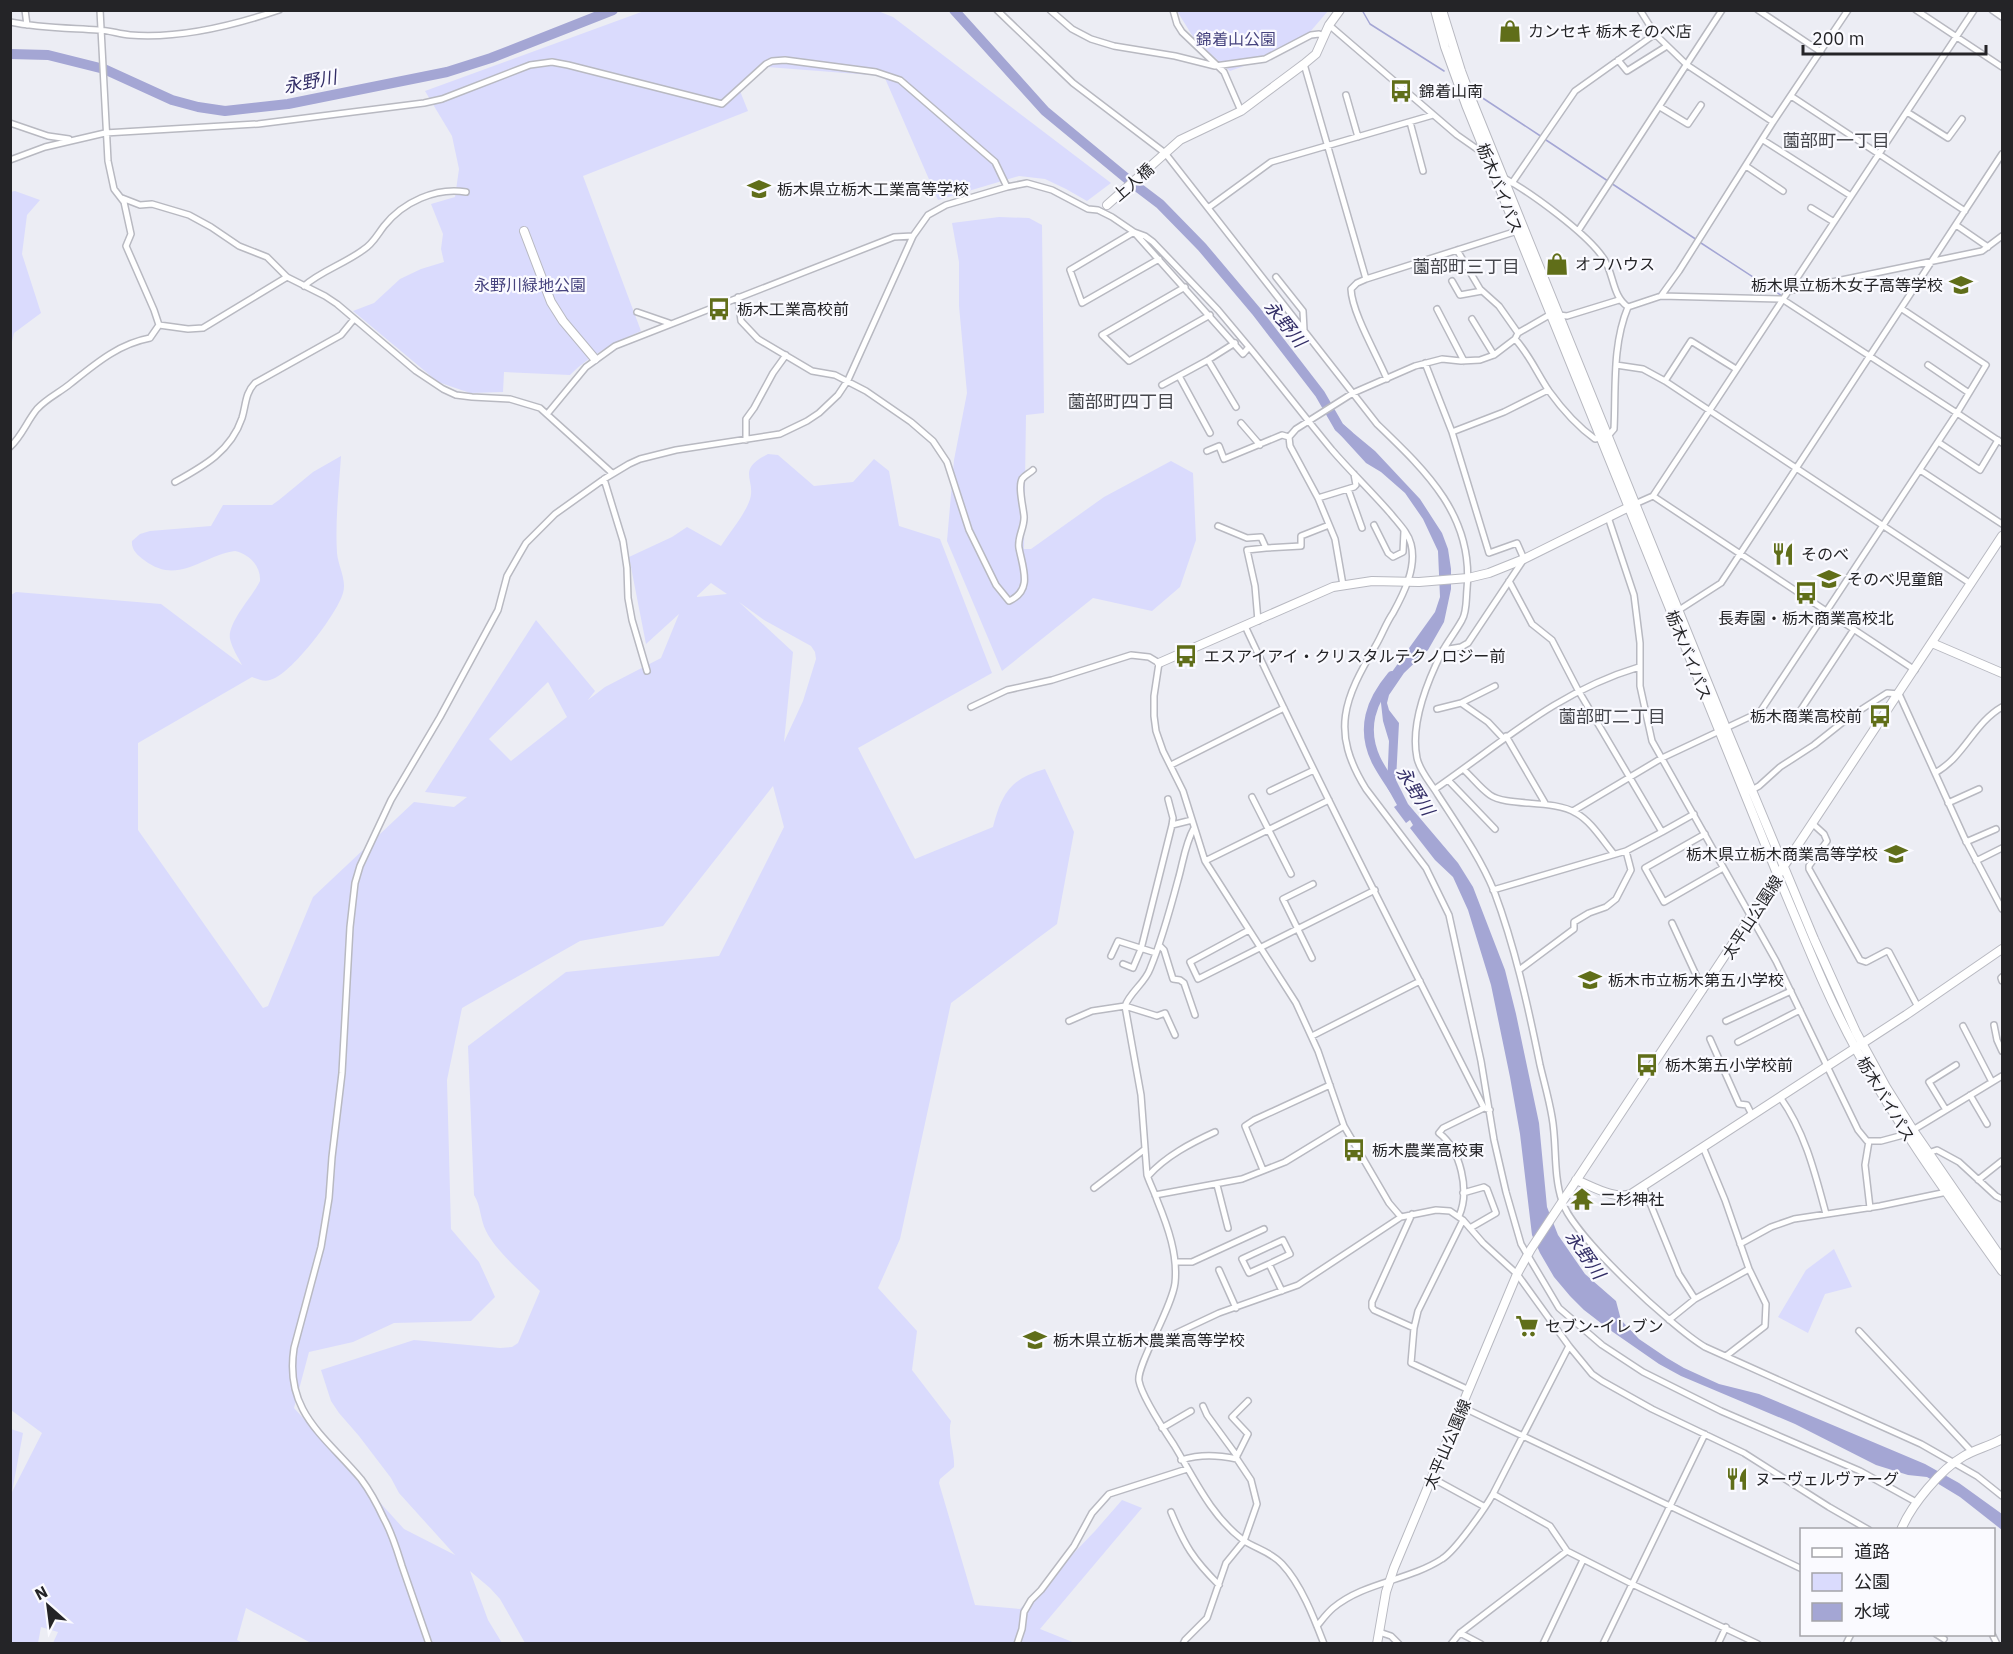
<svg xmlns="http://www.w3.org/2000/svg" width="2013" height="1654" font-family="'IBM Plex Sans','Noto Sans JP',sans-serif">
<rect width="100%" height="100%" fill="#ecedf4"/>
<!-- green -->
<path fill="#dadbfd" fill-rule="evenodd" d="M644 11H878L893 17 1111 183 1087 201 1066 189 1045 179 1019 176 938 200 884 76 767 67 740 91 748 111 583 176 641 331C614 343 591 354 570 375L504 372 503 392 470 393 438 382 353 311 374 303 400 279 421 269 444 262 441 249 443 234 431 204 455 197 459 169 452 136 425 91Z
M1177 11H1328L1297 47 1230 71 1195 40Z
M15 191 40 200 27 215 22 254 41 313 14 333 11 346 10 192Z
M999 217 1029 218 1042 225 1044 413 1026 415 1024 549H1031L1104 497 1171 461 1193 473 1196 540 1180 587 1152 611 1093 598 1002 671 947 541 954 460 967 393 959 306V262L952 223Z
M768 454 778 455 814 486 853 482 874 459 889 471 899 526 940 539 992 673 858 748 915 859 993 827C1002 793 1010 779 1045 769L1074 832 1057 924 951 1003 900 1239 878 1288 917 1331 912 1370 951 1421C947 1435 955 1452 954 1467L940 1479 939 1483 975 1605 1020 1609 1095 1531 1122 1500 1142 1508 1040 1629 1075 1643H525L500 1599 490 1588 470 1571 488 1620 502 1643H311L246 1608 237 1640 243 1643H53L58 1632 41 1627 38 1643H11V1429L23 1433 12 1492 42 1433 11 1410V595L16 592 161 604 242 665C238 657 232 648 230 639 227 623 253 596 260 581 261 566 249 554 235 551 201 556 178 586 144 560 137 555 131 549 132 541L140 534 150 531 211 526 223 505H272L279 500 313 472 341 456C339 487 335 521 337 553 338 566 347 580 343 593 337 614 291 675 270 680 264 682 258 679 252 677L138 743V830L263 1008 268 1006 313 897 414 802 454 807 467 797 425 792 536 620 595 691 588 700 605 687 661 658 679 614 646 644 629 557 672 537 687 527 721 546C730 532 743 517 749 502 758 480 734 471 768 454ZM711 583 727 594 697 597V596ZM739 602 764 620 811 646 815 652 816 659 803 701 784 742 793 652ZM548 682 567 717 511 761 489 739ZM773 786 784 827 719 956 566 972 468 1046 474 1195C481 1206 480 1219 486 1231 495 1250 524 1275 540 1291L518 1343 512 1347 500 1348 414 1340 321 1370 331 1401 339 1413 359 1436 391 1478 399 1493 455 1555 404 1529 294 1408 309 1352 353 1342 394 1323 471 1321 495 1297 479 1262 451 1229 447 1080 462 1008 580 941 663 926Z
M1834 1249 1852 1287 1825 1294 1808 1333 1778 1317 1806 1270Z"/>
<!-- water -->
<path fill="#a4a6d4" d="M1340 422 1375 451 1420 499 1442 533 1448 549 1451 569V589L1444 622 1428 650 1404 673 1389 695 1387 703 1389 710 1399 723 1396 780 1408 804 1458 863 1473 887 1505 970 1516 1014 1539 1123 1547 1207 1558 1235 1585 1274 1616 1301 1621 1320 1639 1339 1667 1358 1684 1368 1719 1384 1759 1394 1925 1464 1959 1483 2002 1514V1530L1960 1497 1927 1477 1908 1475 1876 1465 1795 1424 1681 1376 1659 1364 1610 1330 1584 1310 1570 1296 1554 1277 1540 1253 1532 1235 1520 1134 1510 1077 1491 985 1468 910 1453 877 1435 860 1410 828 1413 825 1410 820 1406 823 1394 807 1397 805 1387 787 1389 741 1383 721 1380 694 1389 676 1435 612 1440 597 1438 551 1423 519 1405 493 1381 472 1366 463 1334 428Z"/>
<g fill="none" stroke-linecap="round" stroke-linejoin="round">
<!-- stream -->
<path stroke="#a4a6d4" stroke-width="1.5" d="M1362 10 1370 24 1444 71
M1475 93 1542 137
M1546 140 1697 240
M1701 243 1782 296
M1987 430 2002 440"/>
<!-- river -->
<path stroke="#a4a6d4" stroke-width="10" d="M954 10 1045 111 1131 182 1160 204 1202 247 1256 311 1320 394 1339 427 1348 435
M10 54 48 55 104 69 172 100 198 107 225 111 288 104 447 72 491 58 613 10
M1392 676C1371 701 1361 728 1376 760 1381 770 1388 780 1394 789"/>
<!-- street casing -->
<g stroke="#b8b9c1" stroke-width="8">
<path id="street" d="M25 10 27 25
M100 10 108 161 114 189 124 202 131 234 126 246 154 310 159 325
M997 10 1073 83 1165 153 1377 424C1426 471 1474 516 1467 589 1466 599 1467 612 1462 620 1456 631 1448 641 1442 652 1427 682 1410 724 1417 758 1420 772 1431 783 1438 795 1458 826 1480 857 1494 891 1515 947 1528 1006 1540 1065 1544 1082 1549 1099 1552 1117 1557 1144 1553 1174 1562 1201 1572 1235 1673 1328 1705 1347L1921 1444 1977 1476 2002 1496
M1050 10 1072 29 1091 39 1114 46 1175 56 1215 66 1265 59 1311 35 1319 34 1324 36
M1173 10 1177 24 1182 32 1224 72 1241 111
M1640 10 1655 34
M1758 10 1821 52
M1916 10 2002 67
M1992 10 2002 17
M10 22C39 28 68 28 98 30 108 30 119 34 130 35 179 39 232 26 279 10
M1329 25 1457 135 1487 156
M1618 60 1627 71 1667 46
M1304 64 1366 279
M1346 95 1358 137
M1791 96 1965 211
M1660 107 1688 124 1701 105
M1907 112 1948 138 1962 119
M1410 122 1423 171
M10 123 48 136 69 139
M1763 140 1851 196
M10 160 45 147 105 133 258 124 424 103 442 99 530 65 552 62 568 65 722 104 766 64 772 61 785 60 876 72 900 80 995 162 1007 187
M1746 166 1783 191
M1504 178C1530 192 1588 234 1604 259 1614 274 1612 296 1628 307L1661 296 1782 299 1957 413 1760 712 1662 758 1573 811
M1512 183 1575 91 1655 34 1687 65 1773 122
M122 198 140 205 152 204 189 215 211 227 239 246 267 257 287 277 325 296 337 304 416 371 443 389 456 395 472 397 510 399 540 408 612 473
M1208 208 1271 162 1433 115
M1811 208 1834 222
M1956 225 1988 247
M1578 231 1722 10
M1457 250 1480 289 1499 306 1518 333
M1159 259 1082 303 1070 270 1134 232 1145 236 1153 242 1218 310 1249 347
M1276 277 1303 311 1304 330
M1452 281 1460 295 1482 291
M304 286C321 271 344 264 363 250 373 244 377 235 384 226 403 202 436 187 466 192
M1185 287 1102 335 1129 361 1210 315
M1788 291 1982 251 2002 236
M1661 296 1679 271 1773 122 1848 10
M738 297 741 321 758 339 812 371 835 375 866 391 911 422 933 441 947 462 969 530 996 585 1009 601C1033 590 1023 569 1019 548 1017 537 1025 527 1024 516 1023 506 1018 487 1022 479 1025 475 1030 473 1033 470
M1437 309 1464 361
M1902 309 1986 365 1957 413 2002 443
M637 312 669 323
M1472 319 1494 355
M159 325 188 329 203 328 287 277
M1515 339C1529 354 1537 373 1549 391 1562 409 1577 426 1595 439L1601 438
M1235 343 1208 360 1236 407
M1425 363 1452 432 1489 553 1517 543 1524 559 1468 643 1461 647 1443 650
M1616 365 1643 369 1665 381 1971 584
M1928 365 1969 393
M1179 376 1210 433
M1387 379C1377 355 1352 313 1351 289L1357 283 1366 279 1517 231
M1665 381 1691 341 1736 369
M1162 385 1208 360
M548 413 586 367 615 346 894 237 913 236
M1241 423 1260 445
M1452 432 1504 412 1548 390
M1608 436 1614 429C1616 389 1612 345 1628 307
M746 440V419L754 408 773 373 786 355
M1938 442 1980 470 1998 440
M10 447C22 436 27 421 37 409 47 398 59 393 70 384 95 364 118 344 150 338L159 325
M1207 451 1219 446 1224 459 1282 435 1289 437
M1920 470 2002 524
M604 479 623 541 627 568 628 598 632 620 647 671
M175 482C204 466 231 451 242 418 246 405 245 393 255 383L341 335 354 319
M1348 489 1362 528
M1653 496 1974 10
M1318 498 1354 487 1356 485 1354 474
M1635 504 1653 496 1915 670
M1608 517 1634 595 1640 643V686L1652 741 1776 961 1858 1130 1867 1141H1881L1907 1134
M1374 525 1388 553 1393 557 1403 552 1404 531
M1218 526 1247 538 1261 537 1266 548 1247 550 1255 586 1258 621
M1266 548 1301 546V536L1329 525
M1509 581 1532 624 1552 640 1578 690 1662 832 1694 814
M1343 585 1335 539 1318 498 1290 446 1289 437 1296 429 1353 393 1415 366 1442 359 1461 361 1480 360 1494 355 1515 339 1518 333 1551 314 1567 316 1619 300
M1679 610 1721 583 2002 154
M1245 626C1321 789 1403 948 1484 1108L1490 1110
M1461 703 1495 686
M971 707 1007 690 1052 680 1131 655 1149 657 1159 663 1154 696V716L1156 731 1163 751 1183 791 1205 861 1296 1003 1318 1051 1344 1126 1389 1203 1401 1217
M1437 709 1461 703 1488 722 1503 738
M1800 711 1854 629
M1506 736 1545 803
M1171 765 1284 708
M1463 769C1472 777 1480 788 1490 795 1507 807 1553 799 1576 813 1591 821 1603 841 1614 854
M1935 773C1964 757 1974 723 2002 707
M1448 780 1495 829
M1435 789C1503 742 1556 692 1639 667
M1270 791 1314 770
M1750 791 1759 786 1780 767 1814 745 1848 718 1887 693 1899 694 1965 839 2002 909
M1252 797 1291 874
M1948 803 1979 789
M1813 824 1824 834 1827 841 1809 866V869L1860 960 1866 962 1887 951 1889 952 1918 1007
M1172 825 1192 820
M1194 828C1185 844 1183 863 1178 880 1170 910 1162 940 1150 969 1145 983 1130 992 1125 1006L1141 1095 1147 1175C1150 1184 1154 1191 1157 1200 1168 1227 1178 1255 1175 1283 1172 1308 1136 1366 1139 1381 1142 1397 1164 1430 1174 1445 1194 1478 1211 1516 1243 1540 1256 1549 1270 1551 1282 1564 1301 1584 1314 1618 1324 1644
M1705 834 1645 868 1664 902 1723 868
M1966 842 1996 829
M1205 861 1329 800
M1976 861 2002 848
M1493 890 1626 851 1662 832
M1672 923 1703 990
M1249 930 1190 962 1198 979 1375 890
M1159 945 1164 950 1173 979 1180 980 1184 983 1195 1015
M1111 956 1118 941 1156 953
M1312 958 1283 899 1313 884
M1123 964 1133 968 1141 949 1172 825 1173 818 1168 799
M1519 970 1574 929V922L1589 913 1606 907 1616 899 1631 870 1626 851
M2002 977 2001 978 2002 981
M1069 1021 1092 1011 1125 1006 1157 1016 1165 1013 1175 1035
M1726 1021 1791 991
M1994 1025 1997 1040 2002 1051
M1963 1026 1992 1082
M1312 1036 1420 981
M1710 1039 1739 1104 1747 1105 1752 1115
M1738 1042 1800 1010
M1970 1095 1987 1124
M1780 1097C1805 1132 1815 1173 1826 1214
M1946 1110 1929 1082 1956 1065
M1913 1130 2002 1076
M1869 1141 1865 1165 1870 1208
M1703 1147 1725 1200 1749 1269 1766 1304 1765 1326 1726 1356
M1928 1153 1937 1150 1959 1162 1996 1196 2002 1199
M1263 1170 1245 1126 1254 1120 1330 1085
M1148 1176C1166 1156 1191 1143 1215 1132
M1978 1180 2002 1161
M1217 1185 1228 1228
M1643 1186 1679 1274 1695 1299
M1094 1188 1145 1149
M1463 1193 1484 1187 1487 1189 1496 1213 1470 1228
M1155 1195 1242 1179 1285 1162 1344 1126
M1412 1214 1372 1302V1307L1374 1310 1414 1328
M1459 1216C1470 1191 1461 1150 1439 1133L1443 1128 1484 1108
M1463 1220 1418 1311 1414 1328 1411 1363 1469 1390
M1740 1244 1771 1227 1794 1219 1880 1206 1947 1192
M1176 1262H1192L1264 1229
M1269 1264 1290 1254 1283 1240 1242 1259 1249 1273 1269 1264 1282 1291
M1219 1270 1236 1308
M1669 1320 1695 1299 1749 1269
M1859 1331 1972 1452
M1153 1344 1219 1313 1298 1285 1401 1217 1436 1210 1450 1211 1463 1220 1483 1243 1517 1274 1569 1346 1592 1374 1602 1381 1652 1409 1744 1453 1829 1507 1869 1530
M1203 1406 1207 1415 1237 1456
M1462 1407 1802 1569
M1162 1428 1191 1411
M1238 1454 1248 1434 1232 1417 1248 1401
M1181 1460C1201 1454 1217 1455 1237 1459L1251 1480 1257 1504 1244 1541 1226 1563 1207 1618 1185 1640 1183 1644
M1432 1478 1485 1507
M1493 1494 1550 1526 1567 1551 1632 1584 1758 1644
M1171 1512C1185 1546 1193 1559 1219 1585
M1317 1626C1322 1620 1327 1613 1333 1608 1364 1582 1408 1581 1442 1559 1455 1551 1484 1510 1493 1494L1569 1346
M1379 1632 1391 1636 1399 1644
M1460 1633 1481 1644
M1936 1634 1944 1639
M1992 1634 1997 1644
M429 1644C420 1618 411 1592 402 1566 397 1550 392 1533 384 1519 378 1506 370 1491 361 1479 325 1436 284 1412 294 1348L321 1247 329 1198 332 1157 342 1073 350 927 355 883 360 866 391 800 440 717 498 610 507 576 519 555 526 543 555 514 604 479 629 464 640 459 676 450 780 434 807 421 819 413 838 395 848 380 913 236 928 215 946 205 1007 187 1027 183 1052 190 1088 209 1098 210 1112 217 1134 232 1243 354 1249 347C1277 381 1304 416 1332 450 1351 472 1372 492 1391 514 1398 523 1408 532 1411 544 1417 567 1404 593 1393 613 1386 623 1382 635 1376 645 1344 699 1330 731 1366 789L1426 868 1449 915 1481 1061 1494 1140 1506 1192 1521 1244 1559 1308 1602 1345 1643 1372 1721 1411 1860 1471 1916 1502
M1017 1644 1022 1629 1024 1612 1031 1600 1041 1590 1074 1546 1092 1513 1109 1494 1187 1469
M1451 1644 1460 1633 1567 1551
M1543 1644 1583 1560
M1603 1644 1705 1434
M1718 1644 1726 1627
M1846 1644 1851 1634"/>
</g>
<!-- secondary casing -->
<g stroke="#b8b9c1" stroke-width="10">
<path id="secondary" d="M1435 10 1445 47 1466 105 1778 876C1803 934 1826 995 1857 1051 1899 1128 1951 1199 2002 1271
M1442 10 1461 71 1473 103 1726 728 1814 939 1856 1032 1886 1087 1913 1130 2002 1259
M1107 205 1180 140 1241 111 1304 64 1316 54 1329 25 1340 10
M524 231 551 302 563 321 595 359
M1932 643 2002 673
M1159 663 1333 587 1372 581 1419 582 1468 578 1489 573 1524 559 1633 505
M1576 1180C1592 1186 1614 1200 1631 1194L1906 1015 2002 949
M1901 1530C1911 1505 1941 1469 1964 1456 1976 1449 1990 1446 2002 1439
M1377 1644 1386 1592 1394 1568 1517 1274 1531 1249 2002 536"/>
</g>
<!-- street -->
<use href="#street" stroke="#fff" stroke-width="5"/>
<!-- secondary -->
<use href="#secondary" stroke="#fff" stroke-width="8"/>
</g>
<!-- icons -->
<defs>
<g id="shop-bare" transform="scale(1.8)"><path d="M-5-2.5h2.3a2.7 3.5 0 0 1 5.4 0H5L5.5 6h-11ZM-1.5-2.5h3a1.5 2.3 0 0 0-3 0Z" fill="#606e19" stroke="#fafaff" stroke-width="2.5" paint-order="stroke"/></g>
<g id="bus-bare" transform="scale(1.8)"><path d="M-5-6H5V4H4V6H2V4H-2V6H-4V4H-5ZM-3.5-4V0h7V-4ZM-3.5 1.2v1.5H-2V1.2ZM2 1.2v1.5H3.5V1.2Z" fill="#606e19" stroke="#fafaff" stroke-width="2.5" paint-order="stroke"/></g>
<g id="school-bare" transform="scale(1.8)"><path d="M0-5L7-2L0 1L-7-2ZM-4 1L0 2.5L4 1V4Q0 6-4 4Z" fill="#606e19" stroke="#fafaff" stroke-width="2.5" paint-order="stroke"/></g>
<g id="restaurant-bare" transform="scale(1.8)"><path d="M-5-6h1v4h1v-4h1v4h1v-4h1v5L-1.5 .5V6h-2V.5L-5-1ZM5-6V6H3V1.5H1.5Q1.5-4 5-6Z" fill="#606e19" stroke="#fafaff" stroke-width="2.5" paint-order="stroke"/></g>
<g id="temple-bare" transform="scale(1.8)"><path d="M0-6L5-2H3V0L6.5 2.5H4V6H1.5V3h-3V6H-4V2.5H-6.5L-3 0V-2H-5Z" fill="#606e19" stroke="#fafaff" stroke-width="2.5" paint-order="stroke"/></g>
<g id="supermarket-bare" transform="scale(1.8)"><path d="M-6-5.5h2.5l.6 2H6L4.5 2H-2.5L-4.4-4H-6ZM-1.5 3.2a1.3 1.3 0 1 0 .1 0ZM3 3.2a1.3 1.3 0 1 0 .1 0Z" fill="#606e19" stroke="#fafaff" stroke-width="2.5" paint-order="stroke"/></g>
</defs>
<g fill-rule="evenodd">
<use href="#shop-bare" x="1510" y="31"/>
<use href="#bus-bare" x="1401" y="91"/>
<use href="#school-bare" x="759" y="189"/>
<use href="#shop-bare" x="1557" y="264"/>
<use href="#school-bare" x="1961" y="285"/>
<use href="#bus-bare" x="719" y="309"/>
<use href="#restaurant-bare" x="1783" y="554"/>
<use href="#school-bare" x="1829" y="579"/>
<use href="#bus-bare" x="1806" y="593"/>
<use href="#bus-bare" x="1186" y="656"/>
<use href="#bus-bare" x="1880" y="716"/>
<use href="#school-bare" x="1896" y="854"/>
<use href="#school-bare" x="1590" y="980"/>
<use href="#bus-bare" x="1647" y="1065"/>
<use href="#bus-bare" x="1354" y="1150"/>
<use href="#temple-bare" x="1582" y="1199"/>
<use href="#supermarket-bare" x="1527" y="1326"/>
<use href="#school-bare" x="1035" y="1340"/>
<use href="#restaurant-bare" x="1737" y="1479"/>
</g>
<g text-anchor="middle" stroke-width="4.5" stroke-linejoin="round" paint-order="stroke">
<!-- poi labels -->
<g font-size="16" fill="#242427" stroke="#fafaff" text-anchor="start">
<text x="1528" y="37">カンセキ 栃木そのべ店</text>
<text x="1419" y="97">錦着山南</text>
<text x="777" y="195">栃木県立栃木工業高等学校</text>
<text x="1575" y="270">オフハウス</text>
<text x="1943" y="291" text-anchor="end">栃木県立栃木女子高等学校</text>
<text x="737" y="315">栃木工業高校前</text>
<text x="1801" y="560">そのべ</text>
<text x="1847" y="585">そのべ児童館</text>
<text x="1806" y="624" text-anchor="middle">長寿園・栃木商業高校北</text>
<text x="1204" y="662">エスアイアイ・クリスタルテクノロジー前</text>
<text x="1862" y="722" text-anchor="end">栃木商業高校前</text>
<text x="1878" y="860" text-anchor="end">栃木県立栃木商業高等学校</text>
<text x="1608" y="986">栃木市立栃木第五小学校</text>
<text x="1665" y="1071">栃木第五小学校前</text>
<text x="1372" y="1156">栃木農業高校東</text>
<text x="1600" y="1205">二杉神社</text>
<text x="1545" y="1332">セブン-イレブン</text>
<text x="1053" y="1346">栃木県立栃木農業高等学校</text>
<text x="1755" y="1485">ヌーヴェルヴァーグ</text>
</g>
<!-- park labels -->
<g font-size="16" fill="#46437e" stroke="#fafaff">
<text x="1236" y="45">錦着山公園</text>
<text x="530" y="291">永野川緑地公園</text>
</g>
<!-- street labels -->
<g font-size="16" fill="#242427" stroke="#fafaff">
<text transform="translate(1133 182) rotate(-41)" y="6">上人橋</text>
<text transform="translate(1500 188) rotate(68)" y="6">栃木バイパス</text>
<text transform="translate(1689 655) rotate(68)" y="6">栃木バイパス</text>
<text transform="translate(1752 917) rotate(-57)" y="6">太平山公園線</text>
<text transform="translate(1886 1099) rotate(59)" y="6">栃木バイパス</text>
<text transform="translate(1447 1444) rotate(-67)" y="6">太平山公園線</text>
</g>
<!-- water labels -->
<g font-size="18" font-style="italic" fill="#322d66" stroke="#fafaff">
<text transform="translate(310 82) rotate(-11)" y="6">永野川</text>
<text transform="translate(1285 324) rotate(51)" y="6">永野川</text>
<text transform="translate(1415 791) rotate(58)" y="6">永野川</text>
<text transform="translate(1585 1255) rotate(55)" y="6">永野川</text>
</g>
<!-- neighbourhood labels -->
<g font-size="18" fill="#47484e" stroke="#fafaff">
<text x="1836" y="147">薗部町一丁目</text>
<text x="1466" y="273">薗部町三丁目</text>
<text x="1121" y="408">薗部町四丁目</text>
<text x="1612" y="723">薗部町二丁目</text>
</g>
</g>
<!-- border -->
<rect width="2013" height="1654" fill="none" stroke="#242427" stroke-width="24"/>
<!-- legend -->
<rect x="1800" y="1528" width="195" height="108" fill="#fafaff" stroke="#a4a4a9" stroke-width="1.5"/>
<rect x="1812" y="1548" width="30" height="9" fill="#ffffff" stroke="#a4a4a9" stroke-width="1.5"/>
<text x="1854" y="1558" font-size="18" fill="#242427">道路</text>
<rect x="1812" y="1573" width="30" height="18" fill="#dadbfd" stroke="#a4a4a9" stroke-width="1.5"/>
<text x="1854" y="1588" font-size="18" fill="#242427">公園</text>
<rect x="1812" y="1603" width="30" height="18" fill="#a4a6d4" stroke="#a4a4a9" stroke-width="1.5"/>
<text x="1854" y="1618" font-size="18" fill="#242427">水域</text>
<!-- north arrow -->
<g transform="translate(48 1606) rotate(332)" stroke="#fafaff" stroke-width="4.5" paint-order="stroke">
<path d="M0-4.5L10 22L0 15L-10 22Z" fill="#242427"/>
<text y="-9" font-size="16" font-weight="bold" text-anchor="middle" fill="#242427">N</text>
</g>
<!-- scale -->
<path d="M1803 45v9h183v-9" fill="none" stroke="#242427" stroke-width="3"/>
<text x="1812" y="45" font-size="18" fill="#242427" stroke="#fafaff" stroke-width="4.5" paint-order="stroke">200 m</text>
</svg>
